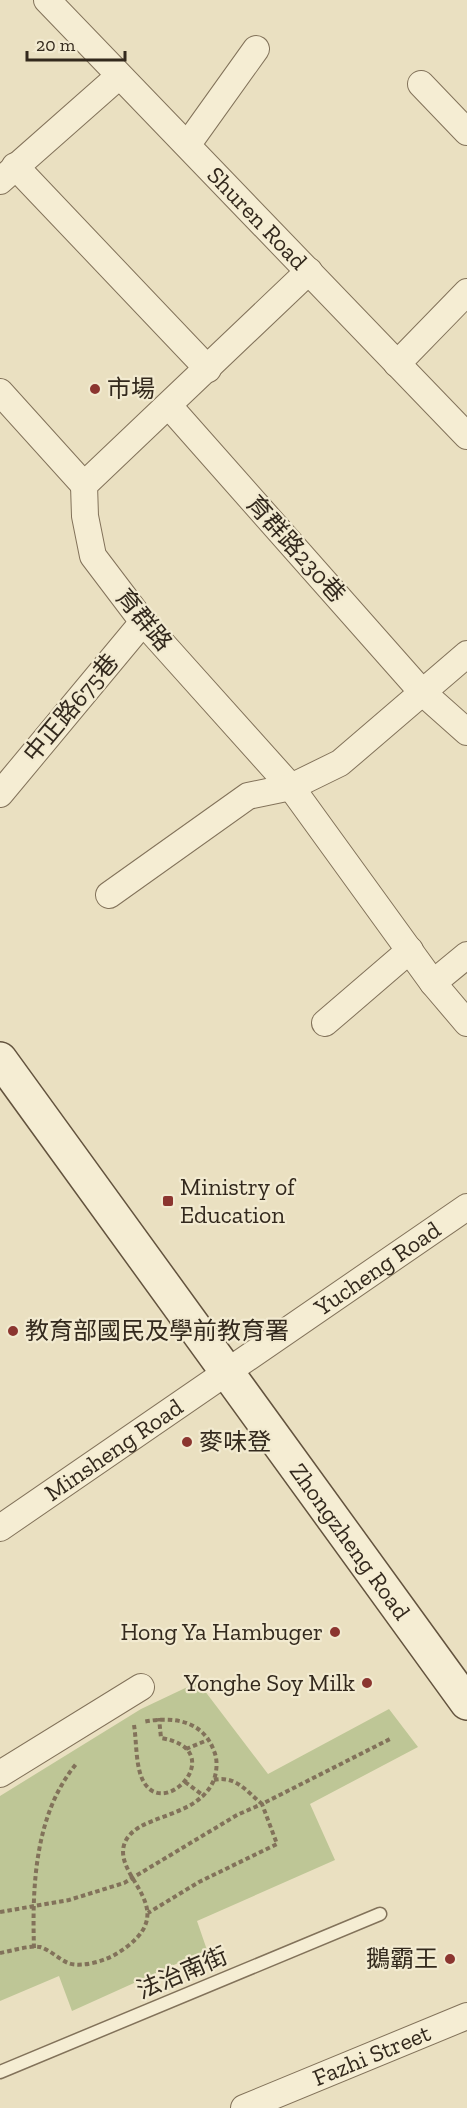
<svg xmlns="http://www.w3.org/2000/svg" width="467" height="2108" font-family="'Zilla Slab','Noto Sans TC',serif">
<rect width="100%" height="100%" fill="#eae0c1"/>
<!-- green -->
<path fill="#bec696" d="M198 1682 268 1774 389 1709 418 1747 310 1804 335 1860 197 1921 207 1950 72 2011 59 1976 0 2001V1796L141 1709Z"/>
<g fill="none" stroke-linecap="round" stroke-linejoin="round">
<!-- lane casing -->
<g stroke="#82725a" stroke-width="15">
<path id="lane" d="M0 2072 380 1914"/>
</g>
<!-- street casing -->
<g stroke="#82725a" stroke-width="28">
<g id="street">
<path id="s1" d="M47 0 467 436"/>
<path d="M421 84 467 132"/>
<path d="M188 144 256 49"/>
<path d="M15 166 208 369"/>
<path d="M0 181 119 76"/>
<path d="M309 271 84 485 85 516 93 556 143 622 291 787 433 983 467 1023"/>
<path d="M397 364 467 292"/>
<path d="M0 392 84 485"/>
<path d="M169 406 422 692 467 732"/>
<path d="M0 794 143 622"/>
<path d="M109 895 248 796 291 787 340 763 467 654"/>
<path d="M433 983 467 955"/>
<path d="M325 1023 410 950"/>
<path id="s2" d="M0 1528 467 1207"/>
<path d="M0 1774 141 1687"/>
<path id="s3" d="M244 2108 467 2016"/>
</g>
</g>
<!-- secondary casing -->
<g stroke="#63533e" stroke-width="36">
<g id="secondary">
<path id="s4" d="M0 1059 467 1703"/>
</g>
</g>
<!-- path -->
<path stroke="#82725a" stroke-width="4" stroke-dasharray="4.5 3" stroke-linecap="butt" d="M134 1725C137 1743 135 1769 145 1784 168 1818 229 1749 161 1738L159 1718
M186 1749 210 1739
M214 1780C236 1775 247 1792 262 1804L390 1739
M185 1782 204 1796
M0 1912 69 1900 124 1883 237 1815 262 1804 277 1844 199 1882 148 1913
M34 1948C32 1885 35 1813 77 1763
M0 1953C11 1951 30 1945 40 1947 50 1950 59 1959 68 1963 81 1968 105 1961 116 1954 187 1911 114 1880 124 1845 134 1813 194 1821 213 1782 217 1773 218 1760 214 1751 203 1720 172 1716 143 1722"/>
<!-- lane -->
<use href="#lane" stroke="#f5edd3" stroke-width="12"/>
<!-- street -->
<use href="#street" stroke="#f5edd3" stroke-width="26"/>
<!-- secondary -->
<use href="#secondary" stroke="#f5edd3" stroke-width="33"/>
</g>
<!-- markers -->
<g fill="#8b352f" stroke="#f2ead0" stroke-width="2">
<circle cx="95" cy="389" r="6"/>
<rect x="162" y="1195" width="12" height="12" rx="3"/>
<circle cx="13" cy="1331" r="6"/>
<circle cx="187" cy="1442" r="6"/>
<circle cx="335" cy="1632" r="6"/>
<circle cx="367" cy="1683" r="6"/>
<circle cx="450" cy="1959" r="6"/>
</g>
<g text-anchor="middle" stroke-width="4.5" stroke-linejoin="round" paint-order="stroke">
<!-- street labels -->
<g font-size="24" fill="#33291d" stroke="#f2ead0">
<text dy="8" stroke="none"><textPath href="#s1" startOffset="303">Shuren Road</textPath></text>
<text transform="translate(296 549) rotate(48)" y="8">育群路230巷</text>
<text transform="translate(144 620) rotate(50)" y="8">育群路</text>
<text transform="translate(71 708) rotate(-50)" y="8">中正路675巷</text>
<text dy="8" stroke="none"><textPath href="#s2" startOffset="458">Yucheng Road</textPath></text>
<text dy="8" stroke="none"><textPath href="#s2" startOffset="138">Minsheng Road</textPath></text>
<text dy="8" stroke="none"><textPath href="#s4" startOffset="596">Zhongzheng Road</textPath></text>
<text transform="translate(182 1973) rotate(-23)" y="8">法治南街</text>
<text dy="8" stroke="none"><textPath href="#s3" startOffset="138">Fazhi Street</textPath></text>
</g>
<!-- poi labels -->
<g font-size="24" fill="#33291d" stroke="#f2ead0" text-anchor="start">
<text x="107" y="397">市場</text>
<text x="180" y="1195">Ministry of<tspan x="180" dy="28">Education</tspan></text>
<text x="25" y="1339">教育部國民及學前教育署</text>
<text x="199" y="1450">麥味登</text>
<text x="323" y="1640" text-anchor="end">Hong Ya Hambuger</text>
<text x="355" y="1691" text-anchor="end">Yonghe Soy Milk</text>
<text x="438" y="1967" text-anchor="end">鵝霸王</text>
</g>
</g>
<!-- scale -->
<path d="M27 51v9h98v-9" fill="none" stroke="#33291d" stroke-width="3"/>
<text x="36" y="51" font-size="18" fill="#33291d" stroke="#f2ead0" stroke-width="4.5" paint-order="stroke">20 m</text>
</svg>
